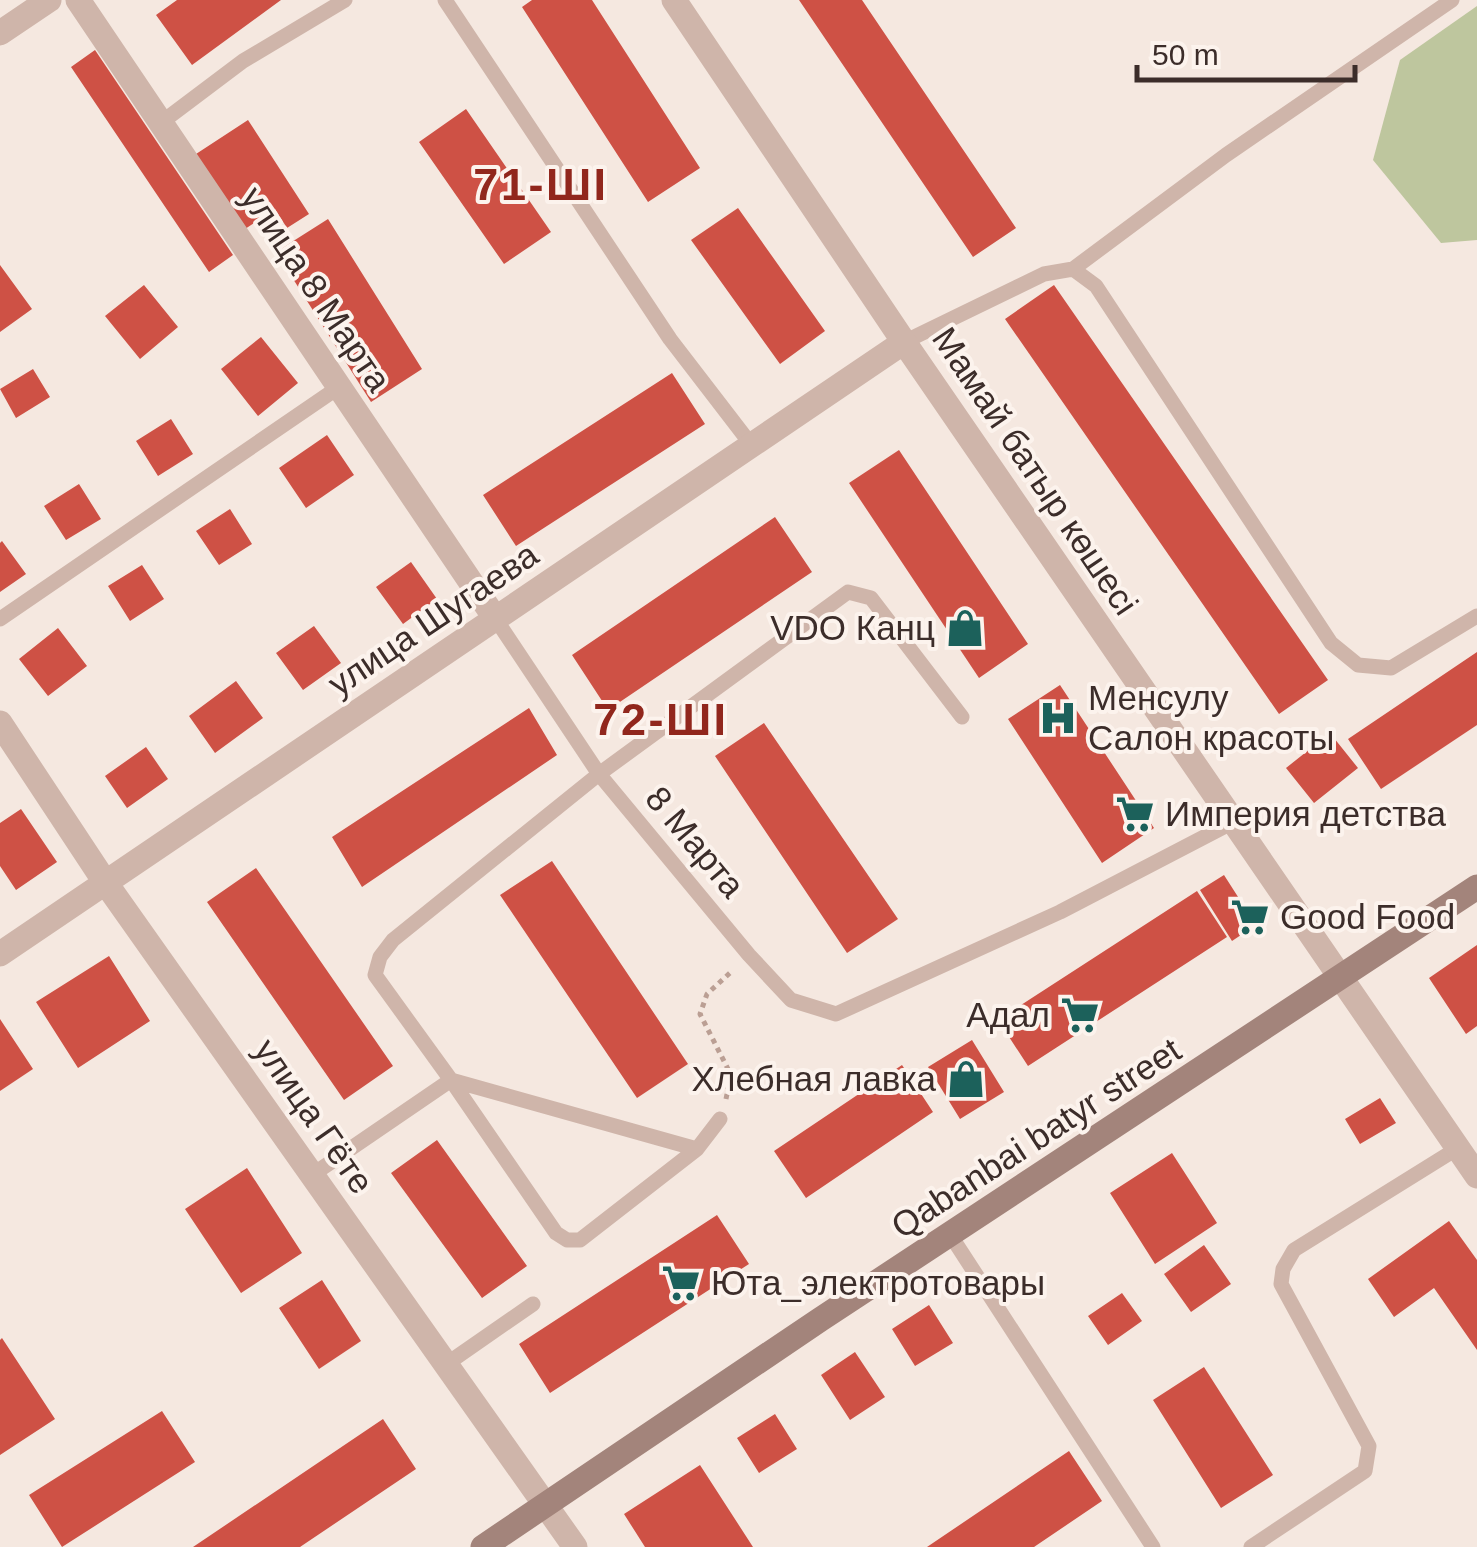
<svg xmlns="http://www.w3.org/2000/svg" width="1477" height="1547" font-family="Helvetica,sans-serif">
<rect width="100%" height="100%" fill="#f5e8e0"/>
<!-- green -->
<path fill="#bec69e" d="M1477 6V240L1441 243 1373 160 1400 60Z"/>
<!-- building -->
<path fill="#ce5145" d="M177 0H281L192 65 156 15Z
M532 0H592L700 168 648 202 522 7Z
M799 0H862L1016 228 973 257Z
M95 50 233 255 209 272 71 67Z
M466 109 551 232 504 264 419 142Z
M248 120 309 214 287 228 275 209 245 229 196 154Z
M738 208 825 331 780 364 691 240Z
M328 219 422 369 371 402 276 252Z
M0 265 32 309 0 332Z
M144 285 178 327 140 359 105 316Z
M1054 285 1328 680 1279 714 1005 319Z
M261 337 298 383 258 416 221 369Z
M33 369 50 397 16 418 0 389Z
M672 373 705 424 516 546 483 495Z
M171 419 193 454 158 476 136 441Z
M327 435 354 475 306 508 279 468Z
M899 450 1028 644 979 678 849 483Z
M79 484 101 519 66 540 44 506Z
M230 509 252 544 219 565 196 531Z
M775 517 812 572 608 710 572 655Z
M2 541 26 574 0 592V543Z
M411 562 437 599 403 624 376 587Z
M142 565 164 599 130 621 108 586Z
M314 626 341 663 303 690 276 653Z
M58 628 87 666 48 696 19 659Z
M1477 652V725L1381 789 1348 739Z
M236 681 263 718 215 753 189 716Z
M1060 685 1154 828 1102 863 1008 719Z
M529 708 557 755 362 887 332 837Z
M764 723 898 919 847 953 715 756Z
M1330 733 1358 768 1314 803 1286 768Z
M146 747 168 779 127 808 105 776Z
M21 809 57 862 16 890 0 866V823Z
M552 861 688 1064 637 1098 500 895Z
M256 868 393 1066 344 1100 207 902Z
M1224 875 1256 925 1232 941 1200 890Z
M1197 891 1227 937 1028 1066 998 1020Z
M1477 945V1026L1466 1034 1429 978Z
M109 956 150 1021 78 1068 36 1002Z
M0 1019 33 1069 0 1091Z
M972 1040 1004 1092 960 1119 928 1067Z
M902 1065 933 1112 806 1198 774 1151Z
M1380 1098 1396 1123 1360 1144 1345 1119Z
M437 1140 527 1266 482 1298 391 1173Z
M1172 1153 1217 1223 1155 1264 1110 1193Z
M247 1168 302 1253 241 1293 185 1209Z
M717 1215 749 1264 550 1393 519 1344Z
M1449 1221 1477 1260V1350L1434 1288 1394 1317 1368 1279Z
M1204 1245 1231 1284 1191 1312 1164 1274Z
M322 1280 361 1341 319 1369 279 1308Z
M1122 1293 1142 1321 1108 1345 1088 1316Z
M929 1305 953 1343 915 1366 892 1329Z
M2 1338 55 1419 0 1455V1340Z
M855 1352 885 1397 850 1420 821 1375Z
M1204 1367 1273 1475 1221 1508 1153 1400Z
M162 1411 195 1462 62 1547 29 1495Z
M775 1414 797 1449 759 1473 737 1438Z
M383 1419 416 1469 300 1547H193Z
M1069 1451 1102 1501 1034 1547H927Z
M700 1465 753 1547H645L624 1514Z"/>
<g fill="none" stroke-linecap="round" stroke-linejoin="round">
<!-- path -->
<path stroke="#bb9f94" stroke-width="5" stroke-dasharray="5 5" stroke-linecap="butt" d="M726 1099 731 1075 700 1014 707 994 732 971"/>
<!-- lane -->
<path stroke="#cfb5aa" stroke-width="15" d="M445 0 670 339 753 447
M162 122 243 61 345 0
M1073 269 1226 155 1452 0
M904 342 1044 274 1073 269 1096 286 1331 643 1358 665 1391 668 1477 616
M495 618 599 774 749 955 791 1000 836 1014 1060 912 1233 822
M0 619 339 387
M697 1149 451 1080 556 1233 567 1240H580L697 1149 720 1119
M312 1175 451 1080 375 975 380 957 393 940 599 774 848 592 871 598 962 717
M951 1236 1153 1547
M448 1363 533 1304
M1251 1547 1365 1471 1369 1446 1281 1284 1283 1269 1294 1250 1458 1148"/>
<!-- street -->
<path stroke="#cfb5aa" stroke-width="25" d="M78 0 495 618
M674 0 904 342 1477 1176
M0 33 49 0
M0 723 105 882 575 1547
M0 954 904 342"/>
<!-- secondary -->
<path stroke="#a3847b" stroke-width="25" d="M483 1547 821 1319 1477 887"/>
</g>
<!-- icons -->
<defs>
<g id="shop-bare" transform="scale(3)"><path d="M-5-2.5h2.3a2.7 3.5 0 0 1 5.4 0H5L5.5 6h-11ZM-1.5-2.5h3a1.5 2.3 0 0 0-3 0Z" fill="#1c615b" stroke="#fcf3ed" stroke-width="2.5" paint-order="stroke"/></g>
<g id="hospital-bare" transform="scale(3)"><path d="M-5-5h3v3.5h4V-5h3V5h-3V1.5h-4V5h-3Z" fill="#1c615b" stroke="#fcf3ed" stroke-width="2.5" paint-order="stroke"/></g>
<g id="supermarket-bare" transform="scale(3)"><path d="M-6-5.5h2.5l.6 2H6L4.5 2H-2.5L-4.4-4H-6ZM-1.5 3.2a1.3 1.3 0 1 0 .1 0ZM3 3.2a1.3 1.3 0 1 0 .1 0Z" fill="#1c615b" stroke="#fcf3ed" stroke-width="2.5" paint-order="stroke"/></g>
</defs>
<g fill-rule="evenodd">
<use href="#shop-bare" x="965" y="628"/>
<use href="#hospital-bare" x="1058" y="718"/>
<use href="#supermarket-bare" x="1135" y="814"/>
<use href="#supermarket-bare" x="1250" y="917"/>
<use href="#supermarket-bare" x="1080" y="1015"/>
<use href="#shop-bare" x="966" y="1079"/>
<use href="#supermarket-bare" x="681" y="1283"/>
</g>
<g text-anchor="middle" stroke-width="8" stroke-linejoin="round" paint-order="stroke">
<!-- street labels -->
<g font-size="35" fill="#3c2d2a" stroke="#fcf3ed">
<text transform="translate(316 289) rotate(56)" y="12">улица 8 Марта</text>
<text transform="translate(1035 471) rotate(56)" y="12">Мамай батыр көшесі</text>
<text transform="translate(433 619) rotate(-34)" y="12">улица Шугаева</text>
<text transform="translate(695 842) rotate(50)" y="12">8 Марта</text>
<text transform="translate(314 1116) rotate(55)" y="12">улица Гёте</text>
<text transform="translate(1036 1138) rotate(-33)" y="12">Qabanbai batyr street</text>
</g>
<!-- poi labels -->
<g font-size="35" fill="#3c2d2a" stroke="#fcf3ed" text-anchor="start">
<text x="935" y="640" text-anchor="end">VDO Канц</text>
<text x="1088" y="710">Менсулу<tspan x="1088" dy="40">Салон красоты</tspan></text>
<text x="1165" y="826">Империя детства</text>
<text x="1280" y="929">Good Food</text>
<text x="1050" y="1027" text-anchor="end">Адал</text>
<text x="936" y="1091" text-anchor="end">Хлебная лавка</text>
<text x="711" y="1295">Юта_электротовары</text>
</g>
<!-- district labels -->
<g font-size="45" font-weight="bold" letter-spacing="2.5" fill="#91271d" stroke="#fcf3ed">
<text x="541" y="200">71-ШІ</text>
<text x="661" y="735">72-ШІ</text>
</g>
</g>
<!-- scale -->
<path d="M1137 65v15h218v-15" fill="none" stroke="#3c2d2a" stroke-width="5"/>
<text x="1152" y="65" font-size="30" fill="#3c2d2a" stroke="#fcf3ed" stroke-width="8" paint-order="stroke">50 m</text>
</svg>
